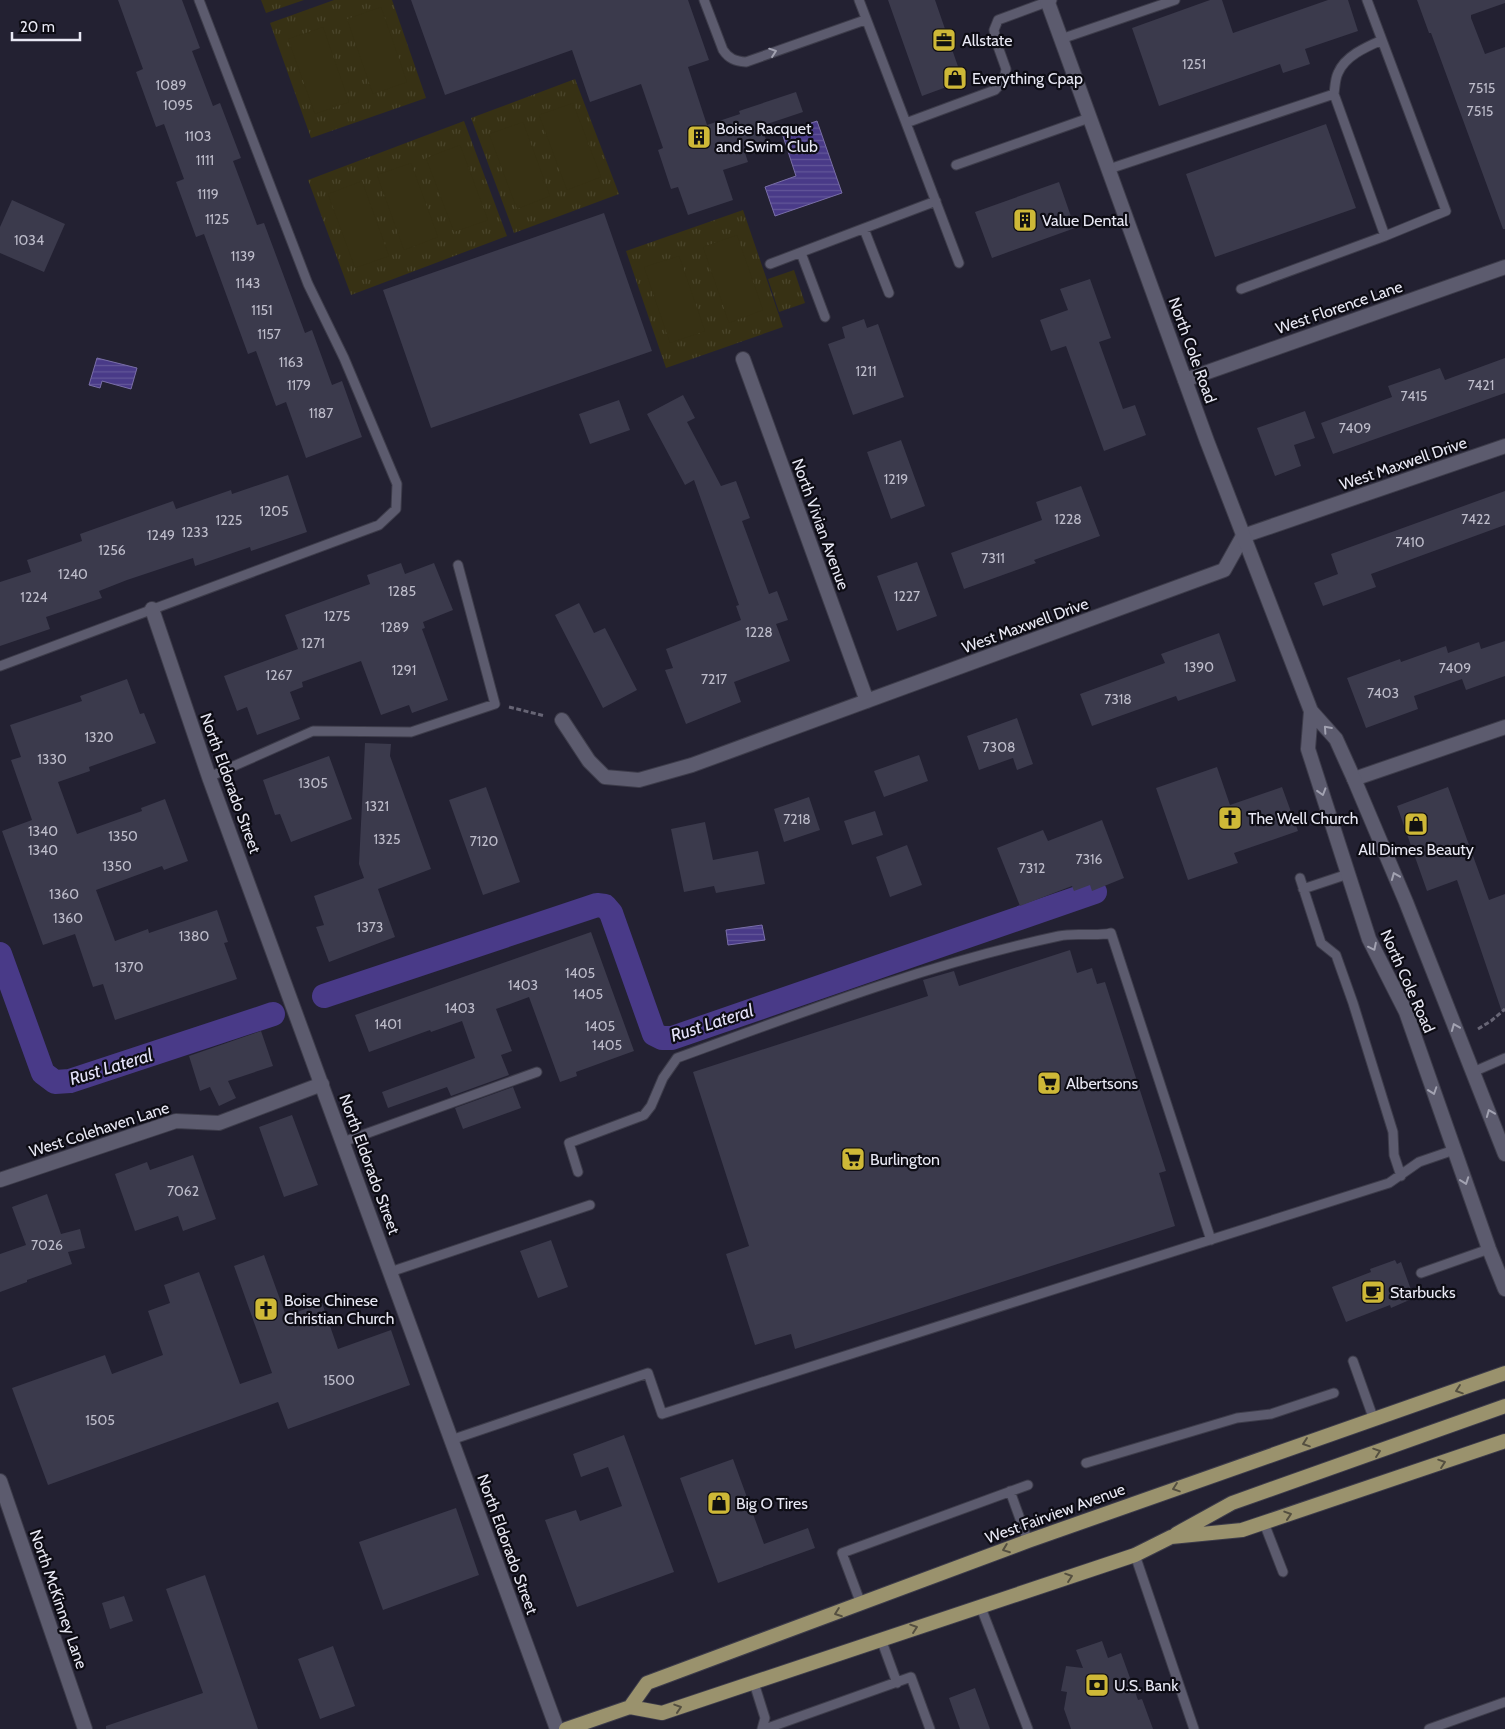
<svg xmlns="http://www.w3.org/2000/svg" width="1505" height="1729" font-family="Cabin,sans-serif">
<defs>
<pattern id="park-tufts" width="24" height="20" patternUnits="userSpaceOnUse" patternTransform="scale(1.25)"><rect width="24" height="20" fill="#373114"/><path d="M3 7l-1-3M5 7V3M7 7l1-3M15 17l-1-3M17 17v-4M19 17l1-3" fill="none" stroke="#4a452b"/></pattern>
<pattern id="water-rules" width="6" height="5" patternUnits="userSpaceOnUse" patternTransform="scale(1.25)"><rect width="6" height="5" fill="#493a88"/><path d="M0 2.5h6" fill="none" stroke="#635699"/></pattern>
</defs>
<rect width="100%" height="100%" fill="#232132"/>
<!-- park -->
<path fill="url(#park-tufts)" d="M261 0H304L266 13Z
M334 0H392L426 98 311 138 270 23Z
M575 79 619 194 514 233 471 118Z
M464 121 507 236 351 295 308 180Z
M743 210 783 327 666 368 626 251Z
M794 270 805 303 779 312 768 279Z"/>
<!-- garden -->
<path fill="#373114" d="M381 7 407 82 373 94 347 19Z
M323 27 349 102 315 114 288 39Z
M573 103 601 177 567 190 539 115Z
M523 122 550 196 517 209 489 134Z
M460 145 488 220 454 232 426 158Z
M411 163 438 237 404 250 377 175Z
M362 181 389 256 355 268 328 194Z
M737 235 763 310 729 323 703 247Z
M679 256 705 331 670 343 644 267Z"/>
<!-- water -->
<path fill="url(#water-rules)" stroke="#796ea8" d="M817 121 842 193 775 216 765 187 796 176 782 133Z
M97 358 137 368 131 389 102 381 100 388 89 385Z
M762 925 765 940 728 945 726 930Z"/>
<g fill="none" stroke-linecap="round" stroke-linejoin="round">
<!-- canal -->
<path stroke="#493a88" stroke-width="24" d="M0 954 43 1073 55 1082 70 1081 273 1014
M324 996 597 905 605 906 611 913 654 1034 662 1038H672L1095 892"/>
</g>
<!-- building -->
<path fill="#3b3a4c" d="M118 0H182L200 48 192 51 213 106 220 103 241 158 233 161 257 225 264 223 305 333 312 330 332 385 342 381 362 437 306 458 286 402 276 406 256 351 248 354 204 234 196 237 176 182 184 179 164 124 156 127 136 72 143 69Z
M411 0H688L709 60 688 67 707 125 740 114 739 111 796 92 803 112 761 126 768 145 745 153 748 162 723 170 733 200 688 215 678 187 671 189 658 150 663 148 641 84 590 102 572 50 445 95Z
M888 0H935L963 81 922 96Z
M1210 0H1222L1233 33 1328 0H1348L1358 31 1305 49 1310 64 1283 73 1280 64 1159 106 1132 28Z
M1417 0H1505V3L1471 15V18L1485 54 1505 47V229H1503L1431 33H1429Z
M1326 124 1356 208 1215 257 1186 174Z
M1059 182 1075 228 992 258 975 212Z
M12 200 65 224 44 272 0 253V227Z
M604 213 652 351 431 428 383 290Z
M1090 279 1111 338 1099 342 1123 409 1135 405 1146 435 1104 451 1066 346 1051 351 1040 320 1068 310 1060 289Z
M864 319 867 328 878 324 904 397 853 415 828 344 845 338 842 327Z
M1505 358V393L1333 454 1321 423 1392 397 1388 386 1440 368 1445 380Z
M683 395 695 418 687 422 721 486 736 481 750 518 742 521 769 594 777 591 788 620 776 624 790 661 734 682 741 702 686 724 665 670 673 668 666 649 741 620 736 606 739 605 694 480 685 485 647 414Z
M619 400 630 430 590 444 579 414Z
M1305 411 1315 438 1294 445 1301 466 1275 476 1257 428Z
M901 440 925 506 891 519 867 452Z
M288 475 307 532 251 551 250 547 195 566 193 558 127 580 99 591 102 598 46 617 50 629 0 646V582L31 572 27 560 82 541 80 534 173 501 176 509 231 490 232 494Z
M1081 486 1100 536 1034 560 1036 563 964 589 951 553 1042 520 1036 502Z
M1505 491V525L1371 574 1376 587 1323 606 1314 583 1338 574 1331 554Z
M917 562 937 616 897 631 877 576Z
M401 563 405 574 434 563 453 610 423 622 425 628 422 629 448 700 412 713 409 705 381 715 361 661 302 682 303 687 290 692 300 719 257 735 247 707 237 711 224 676 298 649 285 615 370 584 367 575Z
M579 603 594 633 605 628 637 690 603 708 555 615Z
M1219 633 1236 681 1178 701 1176 696 1092 726 1080 694 1165 663 1161 654Z
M1505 641V676L1466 690 1462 679 1414 696 1418 709 1366 728 1347 678 1400 659 1401 662 1446 646 1448 653 1479 642 1481 649Z
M127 679 140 714 144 713 156 743 89 767 90 771 58 782 77 834 142 811 141 808 165 799 188 861 164 870 162 866 96 890 115 941 148 929 149 933 217 910 228 942 224 943 237 979 115 1020 103 984 93 987 75 934 43 945 2 831 32 820 11 760 21 757 10 725 82 701 80 696Z
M1017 718 1033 764 1017 770 1013 758 979 770 967 736Z
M365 743 391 744 390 756 431 869 378 889 395 937 329 962 316 927 324 925 314 896 364 878 359 864Z
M919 755 928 781 884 797 874 771Z
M329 756 352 819 291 842 280 814 275 815 263 780Z
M1217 767 1230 805 1282 787 1298 831 1234 853 1238 863 1188 880 1156 788Z
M486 787 520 882 483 895 449 800Z
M1448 787 1489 900 1505 894V1012H1502L1457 880 1427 891 1397 806Z
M809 797 820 830 784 842 774 809Z
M875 811 883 835 852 845 844 821Z
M1102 820 1124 878 1092 891 1090 885 1074 891 1072 886 1020 906 997 848 1043 830 1048 841Z
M705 822 713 860 758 851 765 884 716 893 714 886 684 892 671 829Z
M907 845 922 885 890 897 876 857Z
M591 932 634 1051 576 1072 577 1076 560 1082 529 997 496 1009 512 1051 501 1055 509 1075 451 1096 447 1087 388 1108 382 1092 475 1058 462 1021 431 1032 430 1030 369 1052 355 1015Z
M1070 950 1077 973 1092 968 1097 984 1105 982 1166 1171 1159 1173 1175 1226 795 1349 791 1334 755 1345 726 1254 749 1246 693 1072 928 996 923 980 954 971 959 986Z
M261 1031 273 1066 228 1081 236 1098 219 1106 210 1087 200 1091 189 1056Z
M513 1087 521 1108 463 1129 455 1108Z
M292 1115 318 1185 284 1197 259 1127Z
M193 1155 216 1219 183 1231 178 1216 135 1231 115 1174 147 1162 150 1170Z
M47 1194 61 1234 80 1229 85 1248 68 1252 72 1264 27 1280V1282L0 1292V1254L26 1245 12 1207Z
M551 1240 568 1287 538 1298 520 1251Z
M264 1255 286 1316 322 1303 338 1349 391 1330 410 1385 288 1429 278 1402 48 1485 12 1388 105 1355 112 1374 163 1355 148 1311 170 1303 164 1285 199 1272 240 1384 272 1373 234 1266Z
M1395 1260 1397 1264 1401 1262 1414 1298 1391 1308 1390 1305 1346 1322 1332 1287 1371 1272 1370 1269Z
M624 1435 674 1572 577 1607 545 1520 576 1510 580 1521 622 1506 608 1467 581 1477 573 1454Z
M733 1459 764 1544 808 1528 815 1548 718 1583 680 1478Z
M456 1508 479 1575 383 1610 359 1542Z
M205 1575 258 1729H106V1726L203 1693 166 1589Z
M124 1596 133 1621 110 1629 102 1603Z
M1102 1641 1108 1658 1121 1653 1138 1700 1142 1699 1153 1729H1071L1064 1709 1067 1692 1061 1691 1066 1666 1083 1668 1076 1650Z
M333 1646 355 1706 320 1719 298 1659Z
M975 1688 990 1729H960L949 1698Z"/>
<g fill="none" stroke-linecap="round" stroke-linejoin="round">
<!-- service casing -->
<g stroke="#3d3c4a" stroke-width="11">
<path id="service" d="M704 0 723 50C729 59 735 61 746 62L865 20
M859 0 906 123 995 90 1004 80 1006 69 996 41 994 30 998 20 1052 0
M1367 0 1446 211 1385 236
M1061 39 1175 0
M1334 94C1335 87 1335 79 1338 73 1345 56 1366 47 1382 40
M906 123 959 263
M956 165 1089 118
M1109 169 1334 94 1385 236 1241 289
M864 229 889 293
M801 253 825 317
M770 264 936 201
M0 666 379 525 396 509 397 484 344 358 308 284 199 0
M209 777 313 731 411 732 495 704 458 565
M1300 878 1321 943 1336 955 1353 1003 1393 1132 1394 1155 1401 1176
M1303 889 1348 874
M1473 1072 1505 1058
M343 1142 537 1072
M578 1172 569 1143 644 1115 651 1106 663 1078 677 1058C803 1012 928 964 1059 936 1076 932 1094 937 1111 933L1211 1240
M390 1272 590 1205
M1421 1273 1489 1249
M1353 1361 1374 1420
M451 1440 648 1373 662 1414 1389 1183 1419 1162 1454 1150
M1086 1463 1237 1418 1271 1414 1334 1393
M1010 1491 1028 1541
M1264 1523 1283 1572
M1135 1555 1194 1729
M861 1604 842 1553 1028 1485
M980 1605 1028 1729
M881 1639 897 1683
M754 1683 765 1718 762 1729
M765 1729 911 1677 930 1729
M1429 1729 1505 1702"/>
</g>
<!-- minor casing -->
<g stroke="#3d3c4a" stroke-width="16">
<path id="minor" d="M743 359 867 701
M1185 380 1505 267
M152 609 209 777 557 1729
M562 720 589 761 605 777 639 780 692 765 1224 570 1243 536 1505 446
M1354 779 1505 727
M0 1180 176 1121 219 1123 322 1084
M0 1481 85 1729"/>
</g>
<!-- secondary casing -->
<g stroke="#3d3c4a" stroke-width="16">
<path id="secondary" d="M1047 0 1207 441 1311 711 1336 739 1354 779 1406 902 1505 1154
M1311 711 1308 749 1369 939 1406 1012 1489 1249 1505 1289"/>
</g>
<!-- primary casing -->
<g stroke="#3d3c4a" stroke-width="16">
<path id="primary" d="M1176 1534 1232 1503 1505 1406
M630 1707 647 1683 1028 1541 1505 1373
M566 1729 630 1707 662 1713 1135 1555 1171 1537 1242 1530 1505 1441"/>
</g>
<!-- path -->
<path stroke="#676575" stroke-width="3" stroke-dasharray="5 2.5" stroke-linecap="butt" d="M509 707 545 716
M1478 1029 1491 1021 1505 1009"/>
<!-- service -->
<use href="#service" stroke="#5c5b6e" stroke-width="9"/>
<!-- minor -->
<use href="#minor" stroke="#5c5b6e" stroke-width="14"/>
<!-- secondary -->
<use href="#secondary" stroke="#5c5b6e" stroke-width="14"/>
<!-- primary -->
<use href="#primary" stroke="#9a926d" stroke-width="14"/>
</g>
<!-- one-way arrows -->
<defs><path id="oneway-chevron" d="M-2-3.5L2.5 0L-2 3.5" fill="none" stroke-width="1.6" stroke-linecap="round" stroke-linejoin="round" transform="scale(1.25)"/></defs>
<g stroke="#a2a2b1">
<use href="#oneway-chevron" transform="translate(773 52) rotate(-19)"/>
<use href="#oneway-chevron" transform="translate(1327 729) rotate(-132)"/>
<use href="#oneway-chevron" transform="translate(1322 792) rotate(73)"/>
<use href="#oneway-chevron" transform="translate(1395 876) rotate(-112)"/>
<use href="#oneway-chevron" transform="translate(1373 947) rotate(64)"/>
<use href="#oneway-chevron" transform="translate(1455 1027) rotate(-112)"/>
<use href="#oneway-chevron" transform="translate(1433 1091) rotate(71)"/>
<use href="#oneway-chevron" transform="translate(1490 1113) rotate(-112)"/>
<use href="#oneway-chevron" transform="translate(1465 1181) rotate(70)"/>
</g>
<g stroke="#544f40">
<use href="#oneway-chevron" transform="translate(1459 1390) rotate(161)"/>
<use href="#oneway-chevron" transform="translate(1306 1443) rotate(161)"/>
<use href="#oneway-chevron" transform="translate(1377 1452) rotate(-19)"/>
<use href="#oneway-chevron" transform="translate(1442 1463) rotate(-19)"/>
<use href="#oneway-chevron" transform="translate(1176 1488) rotate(161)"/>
<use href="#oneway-chevron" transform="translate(1288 1515) rotate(-18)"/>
<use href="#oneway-chevron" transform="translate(1006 1549) rotate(159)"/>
<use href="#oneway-chevron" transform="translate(1069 1577) rotate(-19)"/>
<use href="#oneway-chevron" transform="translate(838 1613) rotate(160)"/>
<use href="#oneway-chevron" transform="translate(914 1628) rotate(-19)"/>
<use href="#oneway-chevron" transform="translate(678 1708) rotate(-18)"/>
</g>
<!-- icons -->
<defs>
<g id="office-square" transform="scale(1.25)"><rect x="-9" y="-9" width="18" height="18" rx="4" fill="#ceb837" stroke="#0d0c14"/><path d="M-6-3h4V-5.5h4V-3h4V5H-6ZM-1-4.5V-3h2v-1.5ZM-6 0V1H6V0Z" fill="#111"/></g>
<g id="shop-square" transform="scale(1.25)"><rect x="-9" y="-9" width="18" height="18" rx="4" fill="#ceb837" stroke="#0d0c14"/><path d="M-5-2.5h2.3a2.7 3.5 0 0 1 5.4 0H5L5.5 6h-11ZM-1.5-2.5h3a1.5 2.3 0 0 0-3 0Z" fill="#111"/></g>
<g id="building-square" transform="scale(1.25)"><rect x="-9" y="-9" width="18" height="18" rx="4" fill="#ceb837" stroke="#0d0c14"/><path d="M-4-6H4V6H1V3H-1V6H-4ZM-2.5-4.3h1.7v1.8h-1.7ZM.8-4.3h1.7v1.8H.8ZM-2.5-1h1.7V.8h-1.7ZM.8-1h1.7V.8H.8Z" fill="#111"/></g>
<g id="church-square" transform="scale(1.25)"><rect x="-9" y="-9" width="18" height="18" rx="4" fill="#ceb837" stroke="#0d0c14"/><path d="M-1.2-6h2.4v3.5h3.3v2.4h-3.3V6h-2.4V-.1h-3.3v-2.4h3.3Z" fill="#111"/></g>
<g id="supermarket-square" transform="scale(1.25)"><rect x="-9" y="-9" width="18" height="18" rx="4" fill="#ceb837" stroke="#0d0c14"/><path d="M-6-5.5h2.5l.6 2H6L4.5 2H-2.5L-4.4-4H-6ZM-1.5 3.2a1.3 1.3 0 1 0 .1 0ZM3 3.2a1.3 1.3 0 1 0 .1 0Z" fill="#111"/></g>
<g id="cafe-square" transform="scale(1.25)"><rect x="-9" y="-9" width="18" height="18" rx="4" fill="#ceb837" stroke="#0d0c14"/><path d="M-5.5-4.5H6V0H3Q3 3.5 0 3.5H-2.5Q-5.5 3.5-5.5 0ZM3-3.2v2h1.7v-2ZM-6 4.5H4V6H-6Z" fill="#111"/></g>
<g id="bank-square" transform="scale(1.25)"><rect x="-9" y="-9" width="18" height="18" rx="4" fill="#ceb837" stroke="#0d0c14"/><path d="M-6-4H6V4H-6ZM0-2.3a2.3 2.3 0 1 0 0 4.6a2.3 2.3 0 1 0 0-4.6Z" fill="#111"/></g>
</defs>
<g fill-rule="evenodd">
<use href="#office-square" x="944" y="40"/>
<use href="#shop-square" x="955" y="78"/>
<use href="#building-square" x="699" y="137"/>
<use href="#building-square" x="1025" y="220"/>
<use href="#church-square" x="1230" y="818"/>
<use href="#shop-square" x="1416" y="824"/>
<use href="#supermarket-square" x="1049" y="1083"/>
<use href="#supermarket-square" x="853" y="1159"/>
<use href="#cafe-square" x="1373" y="1292"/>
<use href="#church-square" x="266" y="1309"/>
<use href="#shop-square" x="719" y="1503"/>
<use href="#bank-square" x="1097" y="1685"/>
</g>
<g text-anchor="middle" stroke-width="4.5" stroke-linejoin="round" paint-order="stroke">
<!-- number labels -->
<g font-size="14" fill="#bdbcca">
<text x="1194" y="69">1251</text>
<text x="171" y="90">1089</text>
<text x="1482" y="93">7515</text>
<text x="178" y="110">1095</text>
<text x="1480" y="116">7515</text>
<text x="198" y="141">1103</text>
<text x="205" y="165">1111</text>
<text x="208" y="199">1119</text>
<text x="217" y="224">1125</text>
<text x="29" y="245">1034</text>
<text x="243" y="261">1139</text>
<text x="248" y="288">1143</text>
<text x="262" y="315">1151</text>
<text x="269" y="339">1157</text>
<text x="291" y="367">1163</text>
<text x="866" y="376">1211</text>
<text x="299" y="390">1179</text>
<text x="1481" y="390">7421</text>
<text x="1414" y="401">7415</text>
<text x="321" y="418">1187</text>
<text x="1355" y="433">7409</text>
<text x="896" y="484">1219</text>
<text x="274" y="516">1205</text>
<text x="1068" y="524">1228</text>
<text x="1476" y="524">7422</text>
<text x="229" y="525">1225</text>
<text x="195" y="537">1233</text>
<text x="161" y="540">1249</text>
<text x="1410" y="547">7410</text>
<text x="112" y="555">1256</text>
<text x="993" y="563">7311</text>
<text x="73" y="579">1240</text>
<text x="402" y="596">1285</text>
<text x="907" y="601">1227</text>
<text x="34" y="602">1224</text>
<text x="337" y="621">1275</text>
<text x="395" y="632">1289</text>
<text x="759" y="637">1228</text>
<text x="313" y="648">1271</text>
<text x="1199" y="672">1390</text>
<text x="1455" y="673">7409</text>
<text x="404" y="675">1291</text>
<text x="279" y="680">1267</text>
<text x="714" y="684">7217</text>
<text x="1383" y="698">7403</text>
<text x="1118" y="704">7318</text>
<text x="99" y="742">1320</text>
<text x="999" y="752">7308</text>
<text x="52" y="764">1330</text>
<text x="313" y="788">1305</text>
<text x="377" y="811">1321</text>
<text x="797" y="824">7218</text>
<text x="43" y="836">1340</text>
<text x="123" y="841">1350</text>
<text x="387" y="844">1325</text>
<text x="484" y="846">7120</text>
<text x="43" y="855">1340</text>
<text x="1089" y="864">7316</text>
<text x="117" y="871">1350</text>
<text x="1032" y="873">7312</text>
<text x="64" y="899">1360</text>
<text x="68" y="923">1360</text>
<text x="370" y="932">1373</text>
<text x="194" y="941">1380</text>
<text x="129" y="972">1370</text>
<text x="580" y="978">1405</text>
<text x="523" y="990">1403</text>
<text x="588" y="999">1405</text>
<text x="460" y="1013">1403</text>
<text x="388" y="1029">1401</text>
<text x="600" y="1031">1405</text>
<text x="607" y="1050">1405</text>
<text x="183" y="1196">7062</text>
<text x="47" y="1250">7026</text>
<text x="339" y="1385">1500</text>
<text x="100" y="1425">1505</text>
</g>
<!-- poi labels -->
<g font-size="16" fill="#e8e8f4" stroke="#0d0c14" text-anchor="start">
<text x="962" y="46">Allstate</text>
<text x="972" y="84">Everything Cpap</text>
<text x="716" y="134">Boise Racquet<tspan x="716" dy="18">and Swim Club</tspan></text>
<text x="1042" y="226">Value Dental</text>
<text x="1248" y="824">The Well Church</text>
<text x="1416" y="855" text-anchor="middle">All Dimes Beauty</text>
<text x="1066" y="1089">Albertsons</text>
<text x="870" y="1165">Burlington</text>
<text x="1390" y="1298">Starbucks</text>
<text x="284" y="1306">Boise Chinese<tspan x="284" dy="18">Christian Church</tspan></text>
<text x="736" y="1509">Big O Tires</text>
<text x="1114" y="1691">U.S. Bank</text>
</g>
<!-- street labels -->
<g font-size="16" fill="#e8e8f4" stroke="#0d0c14">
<text transform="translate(1339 307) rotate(-19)" y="6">West Florence Lane</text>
<text transform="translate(1193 350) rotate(70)" y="6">North Cole Road</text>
<text transform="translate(1403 463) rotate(-19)" y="6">West Maxwell Drive</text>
<text transform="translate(821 524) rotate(70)" y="6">North Vivian Avenue</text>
<text transform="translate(1025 625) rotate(-20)" y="6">West Maxwell Drive</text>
<text transform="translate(231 783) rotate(70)" y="6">North Eldorado Street</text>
<text transform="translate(1408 981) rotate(66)" y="6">North Cole Road</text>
<text transform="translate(99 1129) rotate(-18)" y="6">West Colehaven Lane</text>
<text transform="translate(370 1164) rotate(70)" y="6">North Eldorado Street</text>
<text transform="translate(1055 1513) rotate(-20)" y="6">West Fairview Avenue</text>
<text transform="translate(508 1544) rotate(70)" y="6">North Eldorado Street</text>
<text transform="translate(59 1599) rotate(71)" y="6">North McKinney Lane</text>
</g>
<!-- water labels -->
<g font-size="18" font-style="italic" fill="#e3e1f8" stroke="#0d0c14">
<text transform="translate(712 1023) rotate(-18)" y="6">Rust Lateral</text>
<text transform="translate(111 1067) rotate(-17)" y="6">Rust Lateral</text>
</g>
</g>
<!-- scale -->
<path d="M12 32v8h68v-8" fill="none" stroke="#e8e8f4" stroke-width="2.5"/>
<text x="20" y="32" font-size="15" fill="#e8e8f4" stroke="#0d0c14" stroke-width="4" paint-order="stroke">20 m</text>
</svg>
